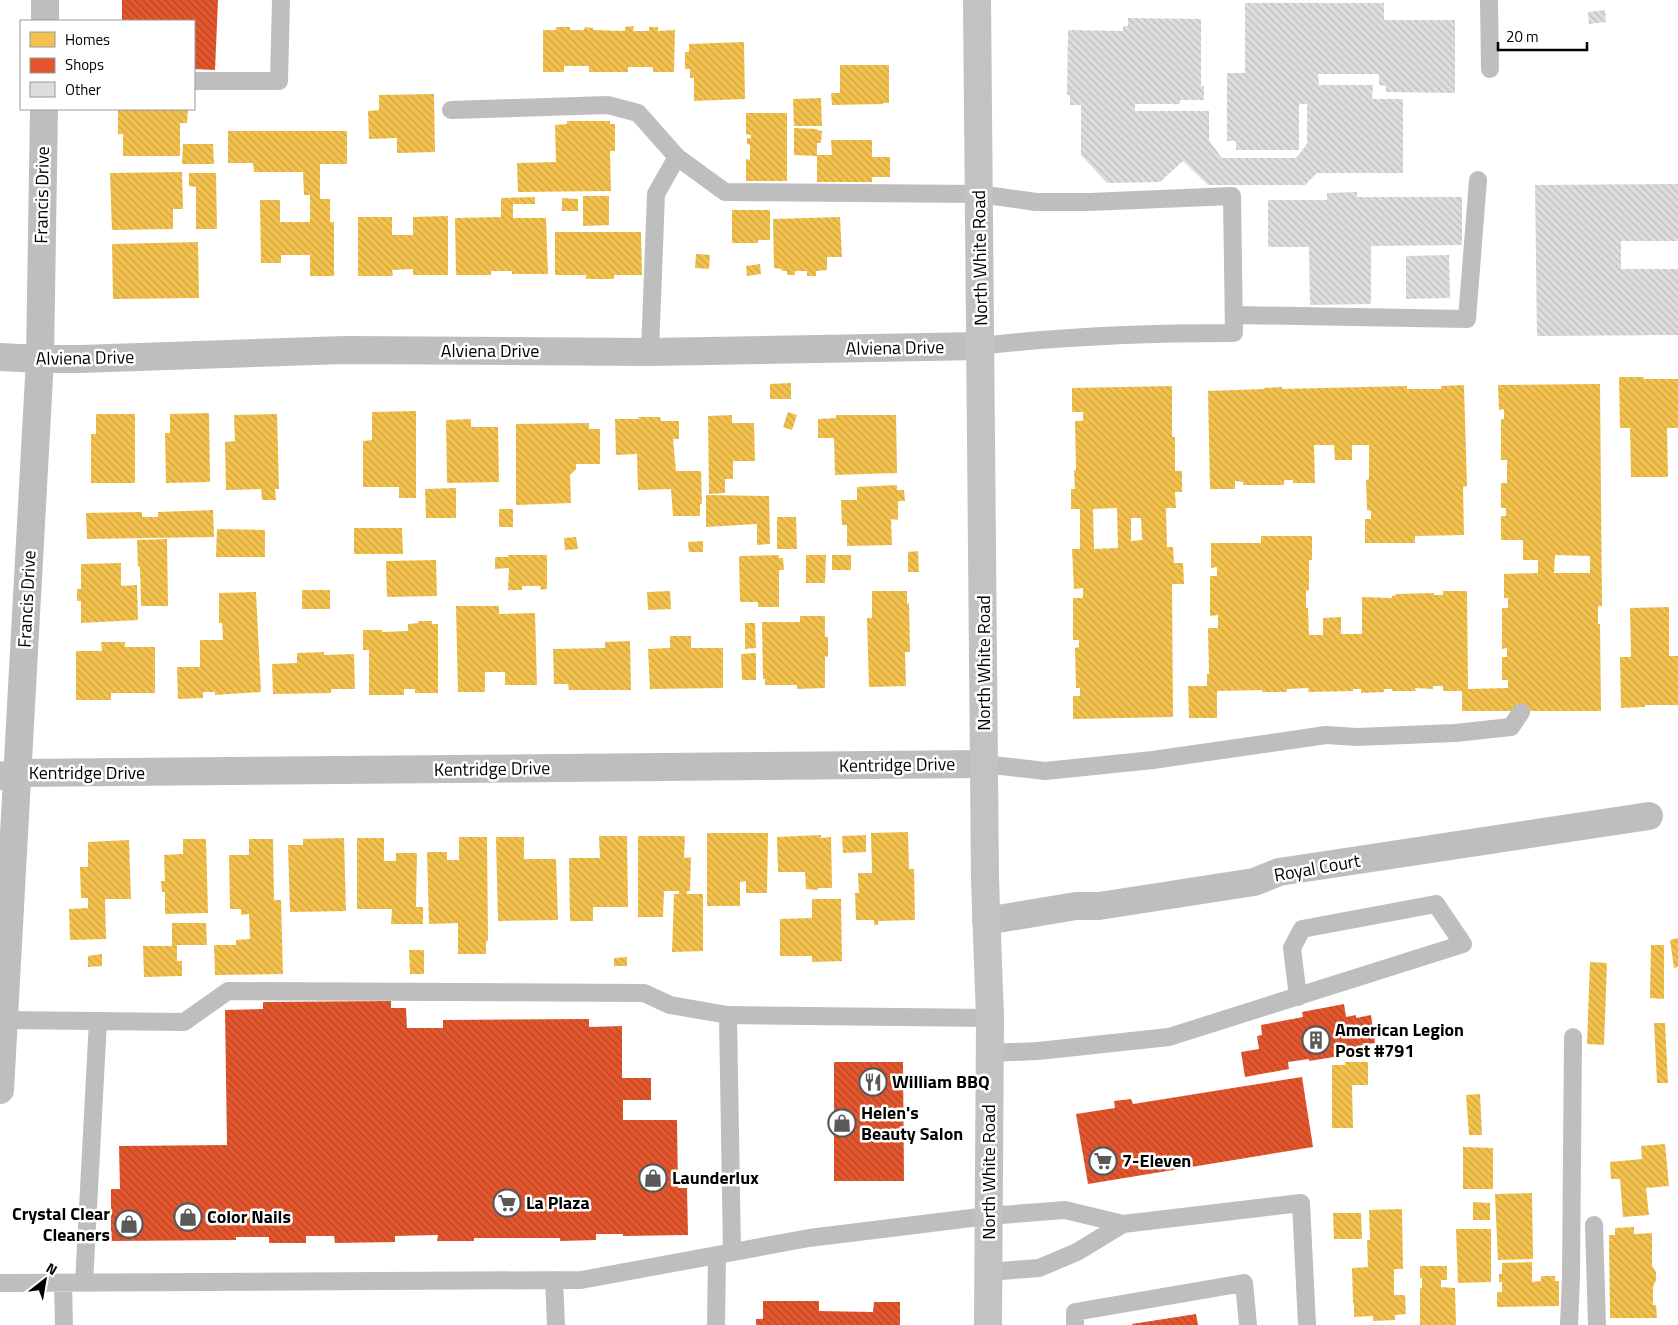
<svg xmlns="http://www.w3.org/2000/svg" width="1678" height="1325" font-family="'Titillium Web',sans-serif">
<defs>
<pattern id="homes-back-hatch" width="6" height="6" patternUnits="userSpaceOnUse" patternTransform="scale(1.25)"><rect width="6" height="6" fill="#f2c14e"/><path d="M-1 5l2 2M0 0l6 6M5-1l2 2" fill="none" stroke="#cea442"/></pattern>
<pattern id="shops-back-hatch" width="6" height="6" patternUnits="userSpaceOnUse" patternTransform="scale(1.25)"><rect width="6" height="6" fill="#e4572e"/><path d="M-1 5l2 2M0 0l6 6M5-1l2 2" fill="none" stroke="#b64625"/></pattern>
<pattern id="building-back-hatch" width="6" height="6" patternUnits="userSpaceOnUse" patternTransform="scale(1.25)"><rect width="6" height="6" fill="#ddd"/><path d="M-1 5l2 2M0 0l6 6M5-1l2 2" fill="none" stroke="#bcbcbc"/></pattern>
</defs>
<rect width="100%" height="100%" fill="#fff"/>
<!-- homes -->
<path fill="url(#homes-back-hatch)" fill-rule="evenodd" d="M634 26 633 31H649V27H658V31L675 30 674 72H653V67H628V72H589V66H564V72H543V30H556V27H570V30H584L585 27 593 28V30L625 31V27Z
M744 42 745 99 694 101V78H690V69H685V52H689V44Z
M840 65H889V103H883V104L832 105 831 93H840Z
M434 94 435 152 397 153V138L369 139 368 111 379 110V95Z
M821 98 822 126H794L793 99Z
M118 109H188L187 123H180V156H123V134H118Z
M746 113H787V181H746V159L750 160V145L747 144V138H751V135L746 134Z
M567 121H610V124H615V151H610L611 191 518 192 517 163 556 162 555 125 567 124Z
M794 128 817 129V130L822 131 821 143H817V156L794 155Z
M228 131H347V164H320V199H330V222H334V276H310V255H281V263H261L260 200H280V222H310V195H304L303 172H254L253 163H228Z
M831 140H872V157H890V177H872V182H817V155H832Z
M183 144H213L214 164H182Z
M182 172 183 209H173V229L112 230 110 173Z
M189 173H216L217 229H196V187L189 186Z
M583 196H609V225L583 226Z
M535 197V204H513V218H546L548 274H512V271H491V275H456L455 218 501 217V198Z
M562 198 578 199V211H562Z
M732 210H770V240H758V243H732Z
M448 216V275H413V269L392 270 393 276H358V217H392V235H413V217Z
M840 217 842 257H827V270L816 271V276H807V271H795V275H787V271H782L781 269 774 268 773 219Z
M555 232H641L642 275H614V279H586V275H555Z
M198 242 199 298 113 299 112 244Z
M696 254 710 255 709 269 695 268Z
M760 264 761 274 747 276 746 266Z
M1619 377H1644V379H1678V428H1667L1668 477H1631L1630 428H1620Z
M791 383V399H770V384Z
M1600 384 1602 606H1598V624H1600L1601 711H1462V691H1443V686H1433V689L1415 688 1416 691H1392V689H1384V692L1361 693V689H1353V691L1308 692 1309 688 1287 689V692H1262V690L1217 691V718H1189L1188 686H1207V674H1209L1208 628H1218V615L1210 616V576H1217V567L1211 568V543H1261V536H1312V560H1309V590L1306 591V608H1308L1309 635H1323V618L1341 617V634H1362V597L1392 598V596L1396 595V594L1434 593V595H1443V591H1467L1468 689 1508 688V680H1502V657H1507V648L1502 649V608H1508V598H1504V574L1538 573V560H1523V540H1501V516H1506V508H1501V483H1507V460H1501V419H1504V409L1499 410 1498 385ZM1555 555 1590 556V573H1554Z
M1464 385 1467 486 1463 487 1464 535 1415 536V543H1365V519H1371V511L1367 510 1366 480 1369 479V445H1352V460H1335L1334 445H1314L1315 483H1293V480H1284V485H1243V482L1235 481V489H1210L1208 391 1264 389V388L1282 387V389L1407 386V389H1441V386Z
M1172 386V437H1175V471H1182V492H1175L1176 508H1166L1167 547H1173L1174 563H1183L1184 584H1172L1173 717 1073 719V696H1080V688H1076L1075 648 1079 647V640H1073V598H1083V588L1074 589 1072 549H1080V509H1071V489H1075L1074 470H1076L1075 421H1083V412H1072V388ZM1117 508 1118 548 1094 549 1093 509ZM1131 518H1141L1142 540 1131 541Z
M416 411V498H399V487H363V441L372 440V412Z
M788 412 797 415 792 430 783 427Z
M209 413 210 482 166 483 165 433H170V414Z
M96 414H135V483H91V434H96Z
M277 414 279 489H275L276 500H262L261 489 226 490 225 442 235 441 234 415Z
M732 415V423H754L755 461H733V479H725V493L709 494 708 416Z
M836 415H896L897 473 835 475 834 438H818V419L836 418Z
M638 417H660L661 421H679V439H673L676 471H701L702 504H700V516H673L671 489 638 490 637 454 616 455 615 419H639Z
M471 419V427H498L499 482 447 483 446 420Z
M589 423V429H600V464H576V469L570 475 571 503 516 505V424Z
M897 485V490H904L905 501H898V520L891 519 892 545 847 546V525H842L841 500H857V487Z
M456 488V518H426L425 489Z
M706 495 769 496 770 544 757 545V524L706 527Z
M499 509H513V527H499Z
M213 510 214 537 87 539 86 513 142 512V517H158V512Z
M777 517H796L797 549H777Z
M354 528H402L403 554H354Z
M217 529 265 530V557H216Z
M576 537 578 549 565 550 564 538Z
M167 539 168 606H141L140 567 138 566 137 540Z
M703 541V552H689L688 542Z
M918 551 919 572H908V552Z
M508 555H547V589L540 590 541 586H522V590H508L509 568 495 569V557H508Z
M779 555V558H783L784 570H779V607H758V602H740L739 556Z
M806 555H826L825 583H806Z
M832 555H851V570H832Z
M436 560 437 596 387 597 386 561Z
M121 563V586L137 585 138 620 81 623V601H77V589H81V564Z
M302 590H330V609H302Z
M670 591 671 609 648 610 647 592Z
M872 591H907V604L909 603 910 652H905L906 686 869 687 867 618H872Z
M256 592 261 692 215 695V692H203V698L178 699 177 667H200V640H223L222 623H219V593Z
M456 606H499V614L535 613 537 685H505V672H485V692H458Z
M1669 607V656H1678V705H1645V707L1621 708 1620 657H1631L1630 608Z
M800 616H825V637H828V657L825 656V688L797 689V685H765V679H763L762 622H800Z
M418 621H432V624H438V693H415V689H404V695H369V650H363V630H382V632L408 631V624L419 623Z
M745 623H755L756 648 745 649Z
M670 636H691V648H723V688L650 689 648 649 670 648Z
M630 641 631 690H569L568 684H554L553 649 605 648V642Z
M101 642H125V647H155V693H111V700H76V651H102Z
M324 652V655L354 654 355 689H331V693L273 694 272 664 297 663V653Z
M756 653V680H742L741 654Z
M908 832 909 869H914L915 920 878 921V925H874V920H856L855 893H859L858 873H872L871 833Z
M707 833H768L767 893H746V881L740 882V906H707Z
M821 835V838L831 837 832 888H818V890L806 889 805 872H778L777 837Z
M866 835V852L843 853 842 836Z
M599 836H627L628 907H593V921H570L569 858H600Z
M638 836H685L684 858 691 857 690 891H687V894H703V951L672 952 674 894H679V891H664L663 917H638Z
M459 837H487L488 941H486V954H458V923L429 924 427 852H447V860H459Z
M496 837H524V859H556L558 920 498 921Z
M344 838 346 911 290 912 288 845H303V839Z
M357 838H384V861H396V853H417L416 907H423V924H391L392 909H357Z
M183 839H206L208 913 165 914V892H162L161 881H165L164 855 183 854Z
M249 839H273L274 900H281L283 974 215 975 214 945H236V940L250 939 249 914 241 915V909H230L229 855H249Z
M129 840 131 899H105L106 939 70 940 69 909 88 908V898H81L80 867H88V842Z
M812 899H841L842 961 812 962V956H780V919L812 918Z
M172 923H206L207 945H177V961H182V976L144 977 143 946H172Z
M1678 938V967L1674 968 1670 940Z
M1651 945H1664V999L1650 998Z
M409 950H424V974H410Z
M102 954V966L88 967V956Z
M627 957V966H614V958Z
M1590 962 1607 963 1604 1045 1587 1044Z
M1654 1023H1665L1668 1083H1657Z
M1345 1062H1368V1085H1352L1353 1128H1332V1065H1345Z
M1480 1094 1482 1135H1469L1466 1095Z
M1665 1144 1669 1186 1646 1188 1649 1215 1623 1217 1620 1179H1611L1610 1162 1642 1159 1641 1146Z
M1463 1147 1493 1148V1189H1463Z
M1532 1193 1533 1259 1498 1260 1495 1194Z
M1473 1202 1490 1203V1220H1473Z
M1402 1209 1403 1269H1394V1295H1405L1406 1314 1395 1315V1320L1373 1321V1316L1354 1317V1303H1353L1352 1268 1368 1267 1367 1240H1370L1369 1210Z
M1333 1213H1361L1362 1239H1334Z
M1634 1227V1234L1652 1233V1266L1656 1272V1280L1653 1287V1305H1656L1657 1318H1610L1609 1235H1615V1228Z
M1456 1229H1491V1282L1458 1283Z
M1532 1262V1282L1541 1281V1276H1555V1281H1559V1306L1497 1307V1292H1502V1282H1499V1274H1502V1263Z
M1420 1266H1447V1280H1441V1287L1455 1288 1456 1325H1420V1288H1422V1278H1420Z"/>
<!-- shops -->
<path fill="url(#shops-back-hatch)" d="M122 0H218L215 70 194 69V21H122Z
M391 1001V1008H406L407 1028H443V1020L589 1019V1027L622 1026V1078H651V1100H623V1120H677L678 1188H687L688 1235 623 1236V1234H596V1240L560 1241V1238H474V1241H437L438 1235 395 1236V1242L335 1243 334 1236H306V1243H269V1237H236V1240L111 1241V1189H120L119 1146 227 1145 225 1010 263 1009V1002Z
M1344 1004 1346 1017 1356 1015V1018L1371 1015 1375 1043 1361 1045 1362 1050 1334 1054V1057L1309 1061V1059L1288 1062 1289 1069 1245 1077 1241 1052 1259 1049 1257 1036 1262 1035 1261 1025 1303 1017 1302 1012Z
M834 1062H903L904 1181H834Z
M1302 1077 1313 1147 1088 1184 1076 1114 1115 1108 1114 1101 1131 1099 1133 1104Z
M763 1301H819V1311L873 1312 874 1302H900V1325H756V1319H763Z
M1196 1314 1198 1325H1132V1324Z"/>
<!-- building -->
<path fill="url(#building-back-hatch)" d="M1245 3H1384V20H1455V93L1386 92V86L1379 85V74H1318L1319 85H1373L1372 99H1403V173H1317L1305 185H1208L1183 161 1160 182 1107 183 1081 155V105H1070V95H1067L1068 30 1123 31V26H1128V18L1201 19V86H1204V100H1180V104H1135V111H1209V141L1222 158H1296L1307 144V104H1299V150H1236V141H1227V73H1245Z
M1605 10 1606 22 1589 24 1588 12Z
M1678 184V241H1621V269H1678V335L1537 336 1535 185Z
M1357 192V197H1462V245L1371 246V304L1310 305 1309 247H1268V200H1327V193Z
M1449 255 1450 298 1406 299V256Z"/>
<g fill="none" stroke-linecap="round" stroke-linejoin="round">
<!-- service -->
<path stroke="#bebebe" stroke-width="18" d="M1489 0 1490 69
M194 81H279L281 0
M451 110 608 105 638 113 677 157 725 192 979 194 1036 202H1089L1232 196 1234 333C1149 333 1065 336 981 346
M1234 315 1467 319 1478 180
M650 352 656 194 677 157
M984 764 1045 771 1153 760 1326 735 1357 737 1455 733 1511 727 1521 712
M728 1015 732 1252
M4 1020 184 1022 228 991 644 993 670 1005 728 1015 990 1018
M990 1053 1038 1051 1169 1037 1463 944 1436 904 1302 929 1292 948 1298 997
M1594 1225 1597 1325
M988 1272 1039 1268 1077 1252 1123 1224
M554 1280 556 1325
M0 1283 581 1280 809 1238 988 1216 1065 1210 1123 1224 1301 1203 1307 1325
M63 1283 64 1325
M84 1283 98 1021
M716 1325 717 1255
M1075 1325V1312L1244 1283 1248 1325
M1569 1325 1571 1278 1573 1037"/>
<!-- minor -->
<path stroke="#bebebe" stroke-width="28" d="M45 21V0
M0 357 40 359H80L345 350 650 352 981 346
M0 776 17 773 984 764
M986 921 1076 906H1099L1254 882 1279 872 1649 816
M0 1090 40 359 44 109"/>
<!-- secondary -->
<path stroke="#c2c2c2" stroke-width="28" d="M977 0 985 879 990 1018 988 1325"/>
</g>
<!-- icons -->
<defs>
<g id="building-ring" transform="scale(1.4375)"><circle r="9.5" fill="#fff" stroke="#595959" stroke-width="1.5"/><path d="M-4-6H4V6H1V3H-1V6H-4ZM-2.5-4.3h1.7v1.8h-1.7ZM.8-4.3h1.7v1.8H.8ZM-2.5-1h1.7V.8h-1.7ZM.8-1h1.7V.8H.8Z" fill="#595959"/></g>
<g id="restaurant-ring" transform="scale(1.4375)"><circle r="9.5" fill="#fff" stroke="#595959" stroke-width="1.5"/><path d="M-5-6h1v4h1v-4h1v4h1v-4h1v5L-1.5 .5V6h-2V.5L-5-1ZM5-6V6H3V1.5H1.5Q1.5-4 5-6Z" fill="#595959"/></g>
<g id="shop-ring" transform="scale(1.4375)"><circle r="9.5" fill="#fff" stroke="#595959" stroke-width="1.5"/><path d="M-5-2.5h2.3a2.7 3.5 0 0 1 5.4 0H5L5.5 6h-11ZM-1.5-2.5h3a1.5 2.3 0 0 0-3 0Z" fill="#595959"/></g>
<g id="supermarket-ring" transform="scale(1.4375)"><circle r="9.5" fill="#fff" stroke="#595959" stroke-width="1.5"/><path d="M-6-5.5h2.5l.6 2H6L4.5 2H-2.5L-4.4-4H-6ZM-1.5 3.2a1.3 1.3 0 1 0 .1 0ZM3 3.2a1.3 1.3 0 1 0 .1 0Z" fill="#595959"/></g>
</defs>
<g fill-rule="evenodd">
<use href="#building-ring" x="1316" y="1040"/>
<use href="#restaurant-ring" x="873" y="1082"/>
<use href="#shop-ring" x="842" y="1123"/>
<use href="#supermarket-ring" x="1103" y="1161"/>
<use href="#shop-ring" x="653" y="1178"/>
<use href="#supermarket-ring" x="507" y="1203"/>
<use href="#shop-ring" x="188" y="1217"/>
<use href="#shop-ring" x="129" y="1224"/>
</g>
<g text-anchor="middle" stroke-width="5" stroke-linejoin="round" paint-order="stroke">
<!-- street labels -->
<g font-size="18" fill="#000" stroke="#fff">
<text transform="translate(42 195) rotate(-89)" y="6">Francis Drive</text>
<text transform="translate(980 258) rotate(-91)" y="6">North White Road</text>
<text transform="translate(895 348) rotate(-1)" y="6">Alviena Drive</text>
<text x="490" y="357">Alviena Drive</text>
<text transform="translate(85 358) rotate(-1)" y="6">Alviena Drive</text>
<text transform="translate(27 599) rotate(-87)" y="6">Francis Drive</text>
<text transform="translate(984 663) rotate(-90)" y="6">North White Road</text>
<text transform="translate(897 765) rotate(-1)" y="6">Kentridge Drive</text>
<text transform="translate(492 769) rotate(-1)" y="6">Kentridge Drive</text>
<text x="87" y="779">Kentridge Drive</text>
<text transform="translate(1317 868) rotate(-10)" y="6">Royal Court</text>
<text transform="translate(989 1172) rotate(-90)" y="6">North White Road</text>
</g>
<!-- poi labels -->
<g font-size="18" font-weight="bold" fill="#000" stroke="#fff" text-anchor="start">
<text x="1335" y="1036">American Legion<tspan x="1335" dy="21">Post #791</tspan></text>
<text x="892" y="1088">William BBQ</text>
<text x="861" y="1119">Helen's<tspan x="861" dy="21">Beauty Salon</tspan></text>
<text x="1122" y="1167">7-Eleven</text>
<text x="672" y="1184">Launderlux</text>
<text x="526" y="1209">La Plaza</text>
<text x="110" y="1220" text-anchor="end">Crystal Clear<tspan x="110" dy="21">Cleaners</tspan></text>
<text x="207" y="1223">Color Nails</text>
</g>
</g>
<!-- legend -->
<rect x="20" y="20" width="175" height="90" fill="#ffffff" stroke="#999999"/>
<rect x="30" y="32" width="25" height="15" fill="#f2c14e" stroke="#999999"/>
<text x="65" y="45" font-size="15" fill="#000000">Homes</text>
<rect x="30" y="58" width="25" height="15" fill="#e4572e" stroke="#999999"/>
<text x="65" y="70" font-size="15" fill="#000000">Shops</text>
<rect x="30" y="82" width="25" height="15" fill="#dddddd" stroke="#999999"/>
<text x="65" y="95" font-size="15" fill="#000000">Other</text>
<!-- north arrow -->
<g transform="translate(45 1280) rotate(31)" stroke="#ffffff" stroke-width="4" paint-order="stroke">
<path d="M0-4L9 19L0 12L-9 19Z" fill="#000000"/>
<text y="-8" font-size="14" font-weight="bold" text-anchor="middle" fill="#000000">N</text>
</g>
<!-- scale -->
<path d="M1498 42v8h89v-8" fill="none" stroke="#000000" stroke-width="2.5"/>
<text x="1506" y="42" font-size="15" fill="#000000" stroke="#ffffff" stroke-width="4" paint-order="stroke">20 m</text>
</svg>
